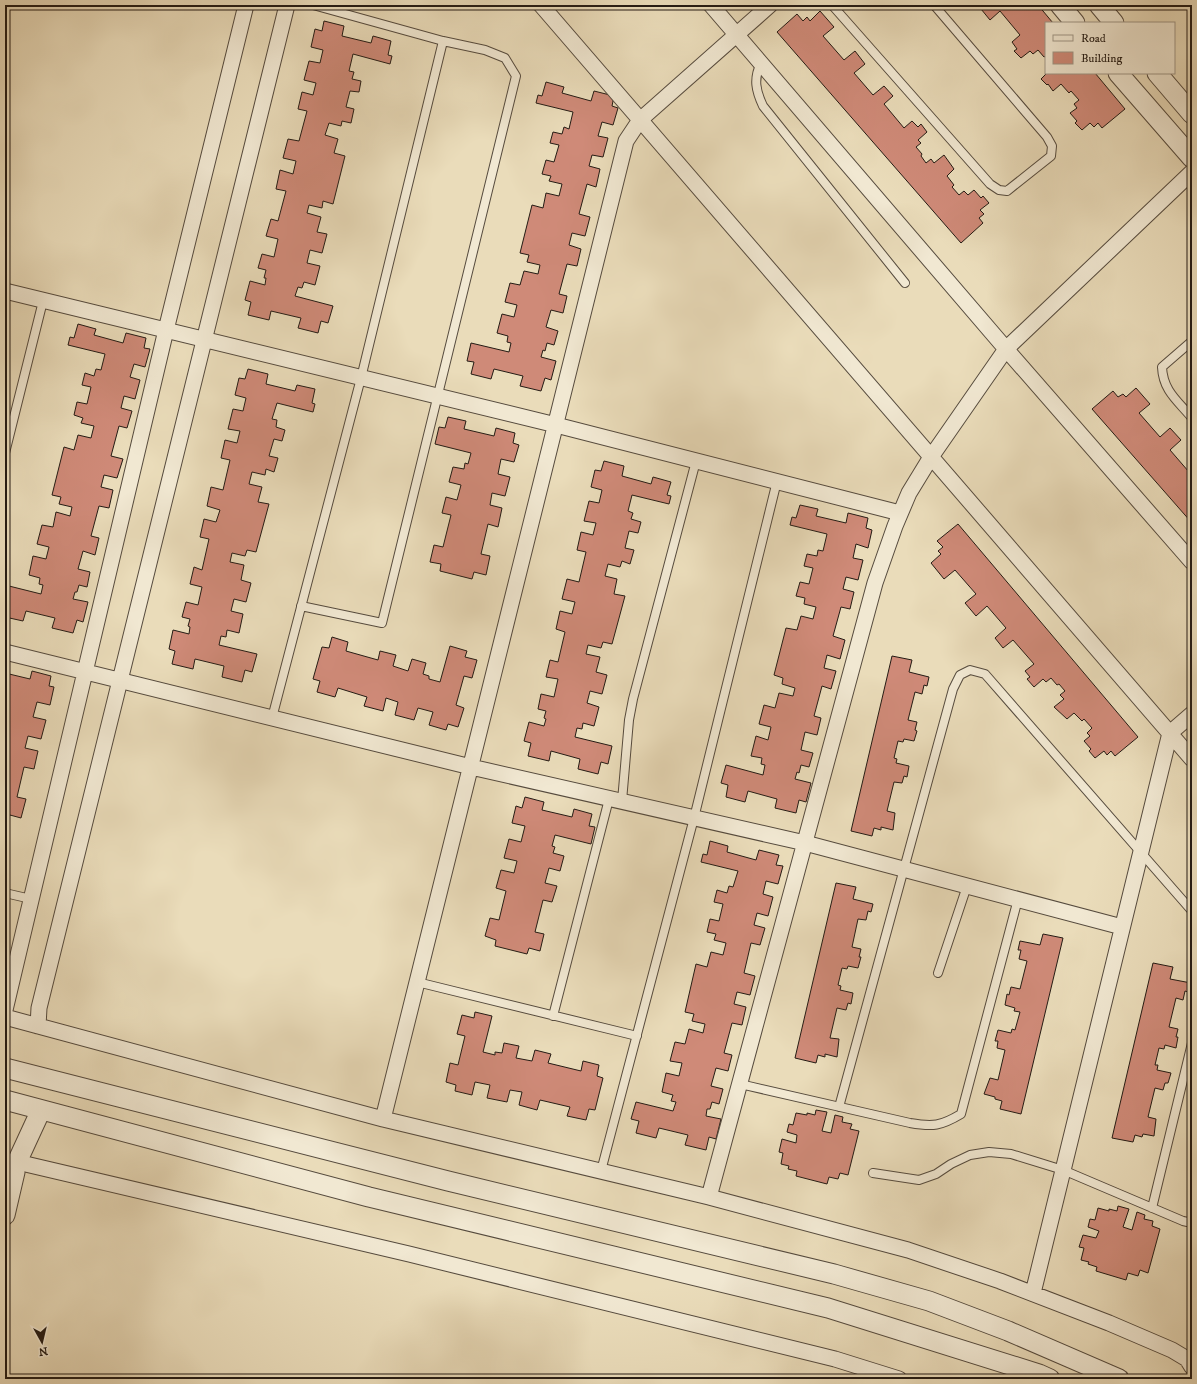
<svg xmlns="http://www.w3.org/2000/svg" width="1197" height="1384" font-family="'IM FELL DW Pica',serif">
<rect width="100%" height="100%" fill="#eadcba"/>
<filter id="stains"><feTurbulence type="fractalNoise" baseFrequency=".005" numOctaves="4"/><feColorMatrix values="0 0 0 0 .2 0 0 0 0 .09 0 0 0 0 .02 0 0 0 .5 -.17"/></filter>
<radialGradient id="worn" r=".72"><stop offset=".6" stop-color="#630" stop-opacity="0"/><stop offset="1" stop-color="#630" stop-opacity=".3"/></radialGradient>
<!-- building -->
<path fill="#cf8a78" stroke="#241b14" d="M987 5H1038L1053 23H1046V56L1044 57 1038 50 1033 54 1030 51 1021 58 1014 51 1017 49 1012 42 1020 35 1000 11 990 20 981 9Z
M820 11 834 27 823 36 844 60 855 51 865 64 854 73 873 95 884 86 893 96 884 104 904 128 912 121 918 127 921 124 927 132 918 140 921 143 916 147 922 154 921 156 926 163 931 159 934 163 944 155 954 169 947 176 954 185 952 187 959 195 964 191 968 195 974 190 981 198 983 196 989 203 980 210 984 214 979 218 983 223 961 243 777 32 797 14 803 21 807 17 810 21Z
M324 21 344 26 342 36 371 43 373 36 391 41 388 55 392 56 390 64 353 54 349 71 354 72 352 79 361 81 359 92 350 91 346 107 354 109 351 123 342 121 341 126 329 123 325 135 338 139 334 153 345 156 333 204 323 201 322 208 309 205 307 213 321 217 317 232 327 234 322 253 310 250 307 263 320 266 315 285 304 282 302 288 298 287 295 296 333 306 328 323 321 321 318 333 298 328 301 318 271 311 269 320 248 315 251 302 245 300 250 281 265 285 266 278H264L266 270 258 268 262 254 274 257 278 239 266 236 271 219 278 221 286 191 276 189 280 170 293 174 296 161 283 158 288 139 299 141 307 111 298 109 302 92 313 95 316 83 304 80 309 61 320 63 323 50 311 47 315 29 322 31Z
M1047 73H1095L1125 109 1102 128 1098 123 1094 127 1090 123 1082 130 1075 123 1077 121 1070 113 1077 108 1074 104 1079 100 1071 91 1069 93 1061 84 1053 91 1048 84 1047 85 1041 79Z
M546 82 564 87 562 93 591 101 594 91 614 96 612 106 618 108 613 125 602 122 598 136 608 138 603 157 592 155 589 166 600 169 596 187 587 184 579 214 590 217 585 236 572 233 569 245 581 249 577 266 567 264 559 294 567 296 563 313 551 310 546 327 558 331 554 345 547 343 545 351 543 350 541 357 556 361 551 380 545 378 541 391 520 386 523 376 494 369 491 379 471 374 474 362 467 361 471 343 509 352 511 343 507 342 508 336 497 333 502 314 514 317 517 305 505 302 510 283 520 285 524 271 538 274 540 265 527 262 529 255 520 253 532 205 543 208 546 193 559 196 562 184 549 181 551 176 542 174 546 160 554 162 559 145 550 143 553 132 562 134 564 127 569 129 573 112 536 103 538 95 542 96Z
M78 324 96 329 94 335 123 343 126 333 146 338 144 348 150 349 145 367 134 364 130 377 140 380 135 399 124 396 121 408 132 411 127 428 119 426 111 456 123 459 117 478 104 475 101 487 113 490 109 508 99 506 91 536 99 538 95 555 83 551 78 569 90 572 87 587 79 585 77 592H75L73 599 88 602 83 622 77 620 73 633 52 628 55 618 26 611 23 621 5 617 6 604H5V585L41 594 43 585 39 584 40 578 29 575 33 556 46 559 49 547 37 544 42 525 53 527 56 512 70 516 72 507 59 504 61 497 52 495 64 447 74 450 78 435 91 438 94 426 81 423 83 418 74 415 77 402 87 404 91 387 82 385 85 373 94 376 96 369 101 370 105 354 68 345 70 337 74 338Z
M248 369 268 374 266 384 295 391 297 385 315 389 312 403 315 404 313 412 277 403 272 419 277 420 276 427 285 430 282 441 274 439 269 456 278 458 274 472 266 469 265 475 252 472 249 484 262 487 258 502 269 504 256 552 247 550 245 556 232 553 230 562 244 565 241 580 251 583 246 602 234 599 231 611 243 614 239 633 227 630 226 637 221 636 219 645 257 654 252 672 245 670 242 682 222 677 224 666 195 659 193 669 172 664 175 651 169 649 173 630 189 634 190 627 188 626 190 619 182 617 186 602 198 605 202 587 190 584 194 567 202 570 209 539 200 537 204 519 216 522 220 510 207 506 211 487 223 490 230 460 221 458 225 440 237 443 240 431 228 429 233 409 243 411 246 398 235 395 239 378 245 379Z
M1136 388 1150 404 1139 413 1160 437 1170 428 1181 440 1170 450 1189 472 1192 470V523L1092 409 1113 391 1118 397 1123 394 1126 397Z
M448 417 466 421 464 429 494 436 496 428 515 433 513 443 519 445 514 462 501 459 498 474 510 477 505 496 492 493 490 505 502 508 498 527 488 524 481 554 490 556 486 575 474 572 472 579 440 571 441 564 430 562 434 545 443 547 451 515 442 513 446 497 457 500 461 485 449 482 453 467 464 469 465 463 468 464 471 453 435 444 439 427 445 428Z
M604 461 624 466 622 476 651 484 653 477 671 482 667 495 671 496 669 504 632 495 628 511 633 513 631 519 641 522 638 533 629 531 625 548 634 550 630 564 622 561 620 567 608 564 605 576 617 579 614 594 625 596 612 644 603 642 601 648 588 645 586 654 600 657 596 672 607 675 602 694 590 691 587 703 599 707 594 726 583 723 582 729 577 728 575 737 612 746 608 764 601 762 598 774 578 769 580 759 551 751 549 761 528 756 531 743 524 741 529 722 544 726 546 719 544 718 546 711 538 709 541 694 554 697 558 679 546 677 550 660 558 662 565 632 556 629 560 611 572 614 575 602 562 599 567 579 579 582 586 552 577 550 581 532 593 535 596 523 584 521 589 501 599 503 602 490 591 487 595 470 601 471Z
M800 505 818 509 816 516 846 523 848 513 868 518 866 528 872 530 868 548 856 544 853 558 863 560 858 580 846 577 843 589 854 592 850 609 841 607 833 636 845 640 840 659 827 655 824 668 836 671 831 689 822 686 814 716 821 718 817 735 805 732 801 750 813 753 809 767 801 765 799 773 797 772 795 779 811 783 806 802 799 800 796 813 775 808 777 799 748 791 745 802 726 797 728 785 721 783 726 765 763 775 765 765 761 764 762 758 751 756 756 736 768 740 771 727 759 724 764 705 775 708 779 693 793 696 795 688 782 684 783 678 774 675 786 628 797 630 801 616 813 619 816 607 804 604 805 598 796 596 800 582 809 584 813 568 804 566 807 554 817 556 818 550 823 551 827 534 790 525 792 517 796 518Z
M958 524 1138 737 1115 756 1111 751 1107 755 1104 751 1095 758 1089 751 1091 749 1084 741 1090 736 1087 733 1092 728 1084 719 1082 721 1074 713 1067 719 1054 707 1064 699 1060 695 1065 691 1059 684 1057 685 1051 678 1046 682 1043 679 1034 687 1027 679 1030 677 1025 671 1034 664 1013 640 1003 648 995 638 1006 628 987 606 976 616 965 603 976 594 955 570 944 579 931 563 941 554 938 551 943 547 937 541Z
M332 637 348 642 346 651 378 660 380 651 396 655 393 666 408 671 412 659 426 663 423 674 429 676V679L440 682 450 646 467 651 465 657 477 660 472 678 464 676 456 705 464 708 458 727 448 724 446 730 429 725 433 712 418 708 414 720 395 715 398 702 386 698 383 711 364 706 367 697 338 688 335 697 317 692 320 681 313 679 322 647 329 648Z
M892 656 912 660 909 672 929 677 927 686 924 685 922 694 915 692 908 720 917 722 915 730 917 731 914 741 904 739 903 742 898 741 894 758 897 759 896 763 909 766 907 777 904 776 902 783 894 782 887 811 895 813 893 830 881 827V830L874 828 872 836 851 831Z
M32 671 51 676 49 686 54 687 50 705 37 702 33 717 46 720 41 739 28 736 25 748 38 751 34 769 24 767 17 797 26 799 21 818 10 815 8 821 5 820V702L7 695H5V673L30 679Z
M525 797 544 802 542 810 572 817 574 809 592 814 589 826 595 827 591 844 555 835 552 846 555 847 553 853 564 856 560 871 549 868 545 883 557 886 552 902 543 900 535 932 544 934 540 951 529 948 527 954 495 946 496 940 485 936 490 918 499 920 506 891 496 888 501 870 514 873 517 861 504 858 509 839 521 842 525 826 512 823 516 806 522 808Z
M710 841 728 846 727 852 756 860 759 850 779 855 776 865 783 866 778 884 766 881 763 894 773 897 768 916 757 913 754 925 765 928 760 945 751 943 744 973 755 976 750 995 737 992 734 1004 746 1007 742 1025 732 1023 724 1053 732 1055 728 1071 716 1068 711 1086 723 1089 719 1104 712 1102 710 1109H707L706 1116 721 1119 716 1139 709 1137 706 1150 685 1145 688 1135 659 1128 656 1138 636 1133 639 1121 631 1119 636 1102 673 1111 676 1102 671 1101 673 1095 662 1092 666 1073 679 1076 682 1063 670 1061 675 1042 685 1044 689 1029 703 1033 705 1024 692 1021 694 1014 685 1012 696 964 707 967 711 952 723 955 726 943 714 940 716 934 707 932 710 919 719 921 723 904 714 902 717 890 727 893 729 886 733 887 738 871 701 862 703 854 707 855Z
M836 883 856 887 853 899 873 904 871 912 868 911 866 920 858 919 852 947 861 949 859 957H861L858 968 848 966 847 969 842 968 838 985 841 986 840 990 853 993 851 1004 848 1003 846 1010 837 1008 830 1038 839 1039 837 1057 825 1054V1057L818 1055 816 1063 795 1058Z
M5 907 9 908 5 924Z
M1043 934 1063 938 1021 1114 1000 1109 1002 1101 995 1099V1097L984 1094 990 1078 998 1080 1005 1050 997 1048 998 1041H995L998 1030 1011 1033 1012 1029 1015 1030 1020 1012 1014 1011 1015 1008 1005 1005 1007 994 1009 995 1011 987 1020 989 1027 961 1019 959 1021 950H1018L1020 941 1040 945Z
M1153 963 1173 967 1170 979 1191 983 1188 992 1185 991 1183 1000 1176 998 1169 1027 1178 1029 1176 1037H1178L1176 1048 1165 1045 1164 1049 1159 1048 1155 1065H1158L1157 1070 1171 1073 1168 1083H1165L1163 1090 1155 1088 1148 1117 1156 1119 1154 1136 1143 1134 1142 1137 1135 1135 1133 1142 1112 1138Z
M475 1012 492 1016 483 1052 495 1055V1052L502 1053 504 1043 519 1046 516 1058 532 1061 535 1050 551 1054 548 1063 581 1071 583 1061 599 1065 597 1076 603 1078 595 1110 589 1109 586 1120 567 1116 570 1107 540 1100 537 1110 519 1105 522 1092 510 1090 507 1102 487 1098 490 1085 475 1082 472 1095 455 1091 456 1085 446 1082 450 1063 458 1065 465 1036 457 1034 462 1015 474 1018Z
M816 1110 827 1112 822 1131 831 1133 835 1115 843 1117 842 1122 852 1124 850 1129 859 1131 848 1175 840 1173 838 1179 829 1177 827 1184 796 1176 797 1171 788 1169 789 1166 781 1164 783 1153 779 1152 782 1139 796 1143 797 1135 787 1132 789 1124 793 1125 796 1113 807 1115V1113L815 1115Z
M1118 1206 1129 1209 1123 1227 1132 1230 1137 1212 1145 1215 1144 1219 1153 1221 1152 1226 1160 1229 1148 1273 1140 1270 1138 1276 1128 1273 1126 1280 1096 1271 1097 1267 1088 1264 1089 1262 1081 1260 1084 1248 1079 1247 1083 1235 1096 1238 1099 1231 1088 1227 1090 1219 1095 1220 1098 1208 1109 1211V1209L1117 1211Z"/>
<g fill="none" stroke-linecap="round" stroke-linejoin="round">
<!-- service casing -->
<g stroke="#564b3e" stroke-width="10">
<path id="service" d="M832 5 990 184 999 190 1007 191 1051 156 1052 146 1047 137 934 5
M761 63C753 79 756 91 763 106L905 283
M1192 341 1162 367C1163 391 1178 401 1192 418
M5 453 43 301
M301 606 382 623 516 76 505 58 485 50 443 41 313 5
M272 718 361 378 443 41
M622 801 629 720 633 699 696 461
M5 893 31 899
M938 973 967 886
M417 982 637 1036
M553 1016 609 799
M740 1084 910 1123C933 1127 941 1126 961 1114L1018 899
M839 1107 953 689 960 675 970 670 985 674 1192 911
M601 1171 694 818 777 481
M873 1173 919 1180 936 1174 951 1164 970 1155 989 1152 1011 1154 1063 1170 1183 1221 1192 1223
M1152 1208 1192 1043"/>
</g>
<!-- minor casing -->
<g stroke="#564b3e" stroke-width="17">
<path id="minor" d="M541 5 1192 759
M711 5 1006 349 1192 562
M5 291 556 425 900 513
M5 652 471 767 805 843 1122 927
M5 1010 166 330 246 5
M5 1017 383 1119 709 1197 908 1250 1000 1281 1109 1323 1172 1350 1187 1359 1192 1367
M38 1026 39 1008 287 5
M383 1119 626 141 640 120 770 5
M17 1162 409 1254 835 1359 899 1379
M709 1197 875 583 895 526 909 493 931 457 1006 349 1192 172
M1033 1293 1170 733 1192 714"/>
</g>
<!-- tertiary casing -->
<g stroke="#564b3e" stroke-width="21">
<path id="tertiary" d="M1060 5 1075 23
M1099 5 1114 23
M1118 73 1192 158
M1157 73 1192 114
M5 1068 448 1181 834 1274 929 1301 1008 1331 1119 1379
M5 1100 369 1197 828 1308 1039 1374 1050 1379
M5 1184 17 1162 41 1110
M5 1215 15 1172"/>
</g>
<!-- service -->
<use href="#service" stroke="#f1e8d2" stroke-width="8"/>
<!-- minor -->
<use href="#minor" stroke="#f1e8d2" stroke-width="15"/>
<!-- tertiary -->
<use href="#tertiary" stroke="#f1e8d2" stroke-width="19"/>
</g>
<!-- margin -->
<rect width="1197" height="1384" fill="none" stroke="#eadcba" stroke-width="20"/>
<rect x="6" y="6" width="1185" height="1372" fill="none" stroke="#241b14" stroke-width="2"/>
<rect x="10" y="10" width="1177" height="1364" fill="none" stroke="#241b14"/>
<!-- legend -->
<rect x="1045" y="22" width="130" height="52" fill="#f1e8d2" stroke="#9f9686"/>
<rect x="1053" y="35" width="20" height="6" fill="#f1e8d2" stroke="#9f9686"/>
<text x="1081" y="42" font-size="12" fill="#241b14">Road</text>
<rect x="1053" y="52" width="20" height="12" fill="#cf8a78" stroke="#9f9686"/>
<text x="1081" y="62" font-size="12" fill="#241b14">Building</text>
<!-- north arrow -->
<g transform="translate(42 1342) rotate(172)" stroke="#f1e8d2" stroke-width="3" paint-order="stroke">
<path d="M0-3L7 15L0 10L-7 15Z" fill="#241b14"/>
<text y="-6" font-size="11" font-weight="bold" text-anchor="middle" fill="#241b14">N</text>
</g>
<rect width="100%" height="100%" filter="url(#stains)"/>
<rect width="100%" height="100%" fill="url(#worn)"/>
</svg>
